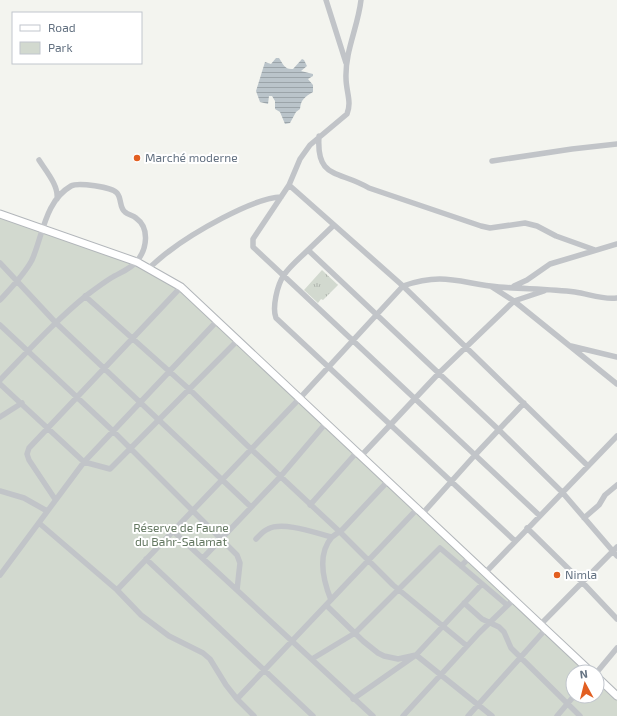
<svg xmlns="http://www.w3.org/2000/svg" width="617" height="716" font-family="'Exo 2',sans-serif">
<defs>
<pattern id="grass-tufts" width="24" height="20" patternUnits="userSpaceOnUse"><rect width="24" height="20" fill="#d2d9cf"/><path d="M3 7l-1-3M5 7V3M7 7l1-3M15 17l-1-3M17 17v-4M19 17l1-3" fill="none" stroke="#aeb4ad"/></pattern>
<pattern id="water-rules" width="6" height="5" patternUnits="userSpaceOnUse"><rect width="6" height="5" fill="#bac4ca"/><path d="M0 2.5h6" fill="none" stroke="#9ba4a9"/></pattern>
</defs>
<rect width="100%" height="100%" fill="#f3f4ef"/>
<!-- grass -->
<path fill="url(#grass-tufts)" d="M322 270 338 285 323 300 321 299 318 303 304 290Z"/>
<!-- park -->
<path fill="#d2d9cf" d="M0 214 103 249 170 280 591 672H573V696H597V677L617 696V716H0Z"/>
<!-- water -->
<path fill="url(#water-rules)" d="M276 58H279C283 64 285 70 293 69L302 59 304 60 307 66 301 71 313 74V76L308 79 313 85V92C305 97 301 99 300 109L296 112 290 123 285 124 280 112 275 109V101L272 96H269L268 104 260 102 256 91 265 62 271 64Z"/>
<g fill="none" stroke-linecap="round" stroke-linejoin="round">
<!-- major casing -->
<g stroke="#b2b6ba" stroke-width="9">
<path id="major" d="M0 214 137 262 181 287 591 672
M597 677 617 696"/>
</g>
<!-- minor -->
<path stroke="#c1c4c8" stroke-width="5.5" d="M326 0 346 63
M361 0C358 27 345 51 346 78 346 91 352 102 347 114L310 145 300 159 289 185 253 239V247L539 515
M319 136C316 180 339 170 369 188L481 226 490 228 525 223 537 226 556 236 595 250
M39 160C46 171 59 186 57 199
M492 161 572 149 617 144
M289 185 403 286 588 466
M334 225 308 250 499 430 562 492 617 556
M308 250C300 258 290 266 284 275 277 285 272 308 276 318L515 541
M0 263 56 323 251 507
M149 268C155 263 161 257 168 252 191 234 252 198 281 197
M514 286 527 280 550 264 617 244
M492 287 514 301 617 384
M85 296 189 389 251 449 340 532 393 585 467 646
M0 300C11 288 24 275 32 260 43 235 45 201 71 186 78 182 112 187 117 193 122 199 119 207 125 212 128 215 133 215 136 218 150 228 147 249 137 261 131 269 119 273 111 278 103 283 95 289 87 295 55 321 28 351 0 380
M0 325 113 431 237 555 240 563 237 590
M571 346 617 357
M0 384 84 462 110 469 238 340
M0 417 22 403
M361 456 439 373 514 301 544 291
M0 491 24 498 47 511
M55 499 29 460 27 454 29 448 181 287
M310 505 357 452
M423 513 475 455 524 403
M584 518 599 505 605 495 617 485
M39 523 117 590 141 615 169 636 203 653 210 659 226 685 237 699
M527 528 583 583 617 619
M173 531 373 716
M256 539C259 536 263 531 268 529 283 521 316 533 332 537L343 529 388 481
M203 558 280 477 326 423
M146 559 313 716
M461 566 469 558
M485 573 617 436
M0 575 84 462 217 321
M117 590 300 398 403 286C444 272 459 283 499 287 524 289 550 289 575 292 589 294 603 300 617 298
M331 600C323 580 317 554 332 537
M464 603 482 619 499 627 504 632 511 648 580 716
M326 605 363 641 378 653 384 656 398 659 416 655 482 584
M540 625 617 547
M312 659 355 633 440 548 507 605
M597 672 617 648
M353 699 416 655 492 716
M254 716 237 699 418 508
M403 716 479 633 510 603
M468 716 545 630
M557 716 574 696"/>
<!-- major -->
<use href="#major" stroke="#fff" stroke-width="7"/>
</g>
<!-- markers -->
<g fill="#e25f21" stroke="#fff" stroke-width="1.5">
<circle cx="137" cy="158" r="4"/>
<circle cx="557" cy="575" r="4"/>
</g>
<g text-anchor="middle" stroke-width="4" stroke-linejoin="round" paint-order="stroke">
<!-- poi labels -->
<g font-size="12" fill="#637181" stroke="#fff" text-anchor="start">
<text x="145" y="162">Marché moderne</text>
<text x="565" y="579">Nimla</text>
</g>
<!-- park labels -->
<g font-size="12" fill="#647861" stroke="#fff">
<text x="181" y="532">Réserve de Faune<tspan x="181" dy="14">du Bahr-Salamat</tspan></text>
</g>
</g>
<!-- legend -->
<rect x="12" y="12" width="130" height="52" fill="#ffffff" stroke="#c1c6cd"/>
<rect x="20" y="25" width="20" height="6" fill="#ffffff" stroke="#c1c6cd"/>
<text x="48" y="32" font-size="12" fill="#637181">Road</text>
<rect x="20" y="42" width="20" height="12" fill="#d2d9cf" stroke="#c1c6cd"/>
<text x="48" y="52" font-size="12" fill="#637181">Park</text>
<!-- north arrow -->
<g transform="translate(585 684) rotate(353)"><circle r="19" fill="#ffffff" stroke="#c1c6cd"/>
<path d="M0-3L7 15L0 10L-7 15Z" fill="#e25f21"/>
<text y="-6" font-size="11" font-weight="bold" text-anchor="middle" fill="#637181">N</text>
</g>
</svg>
